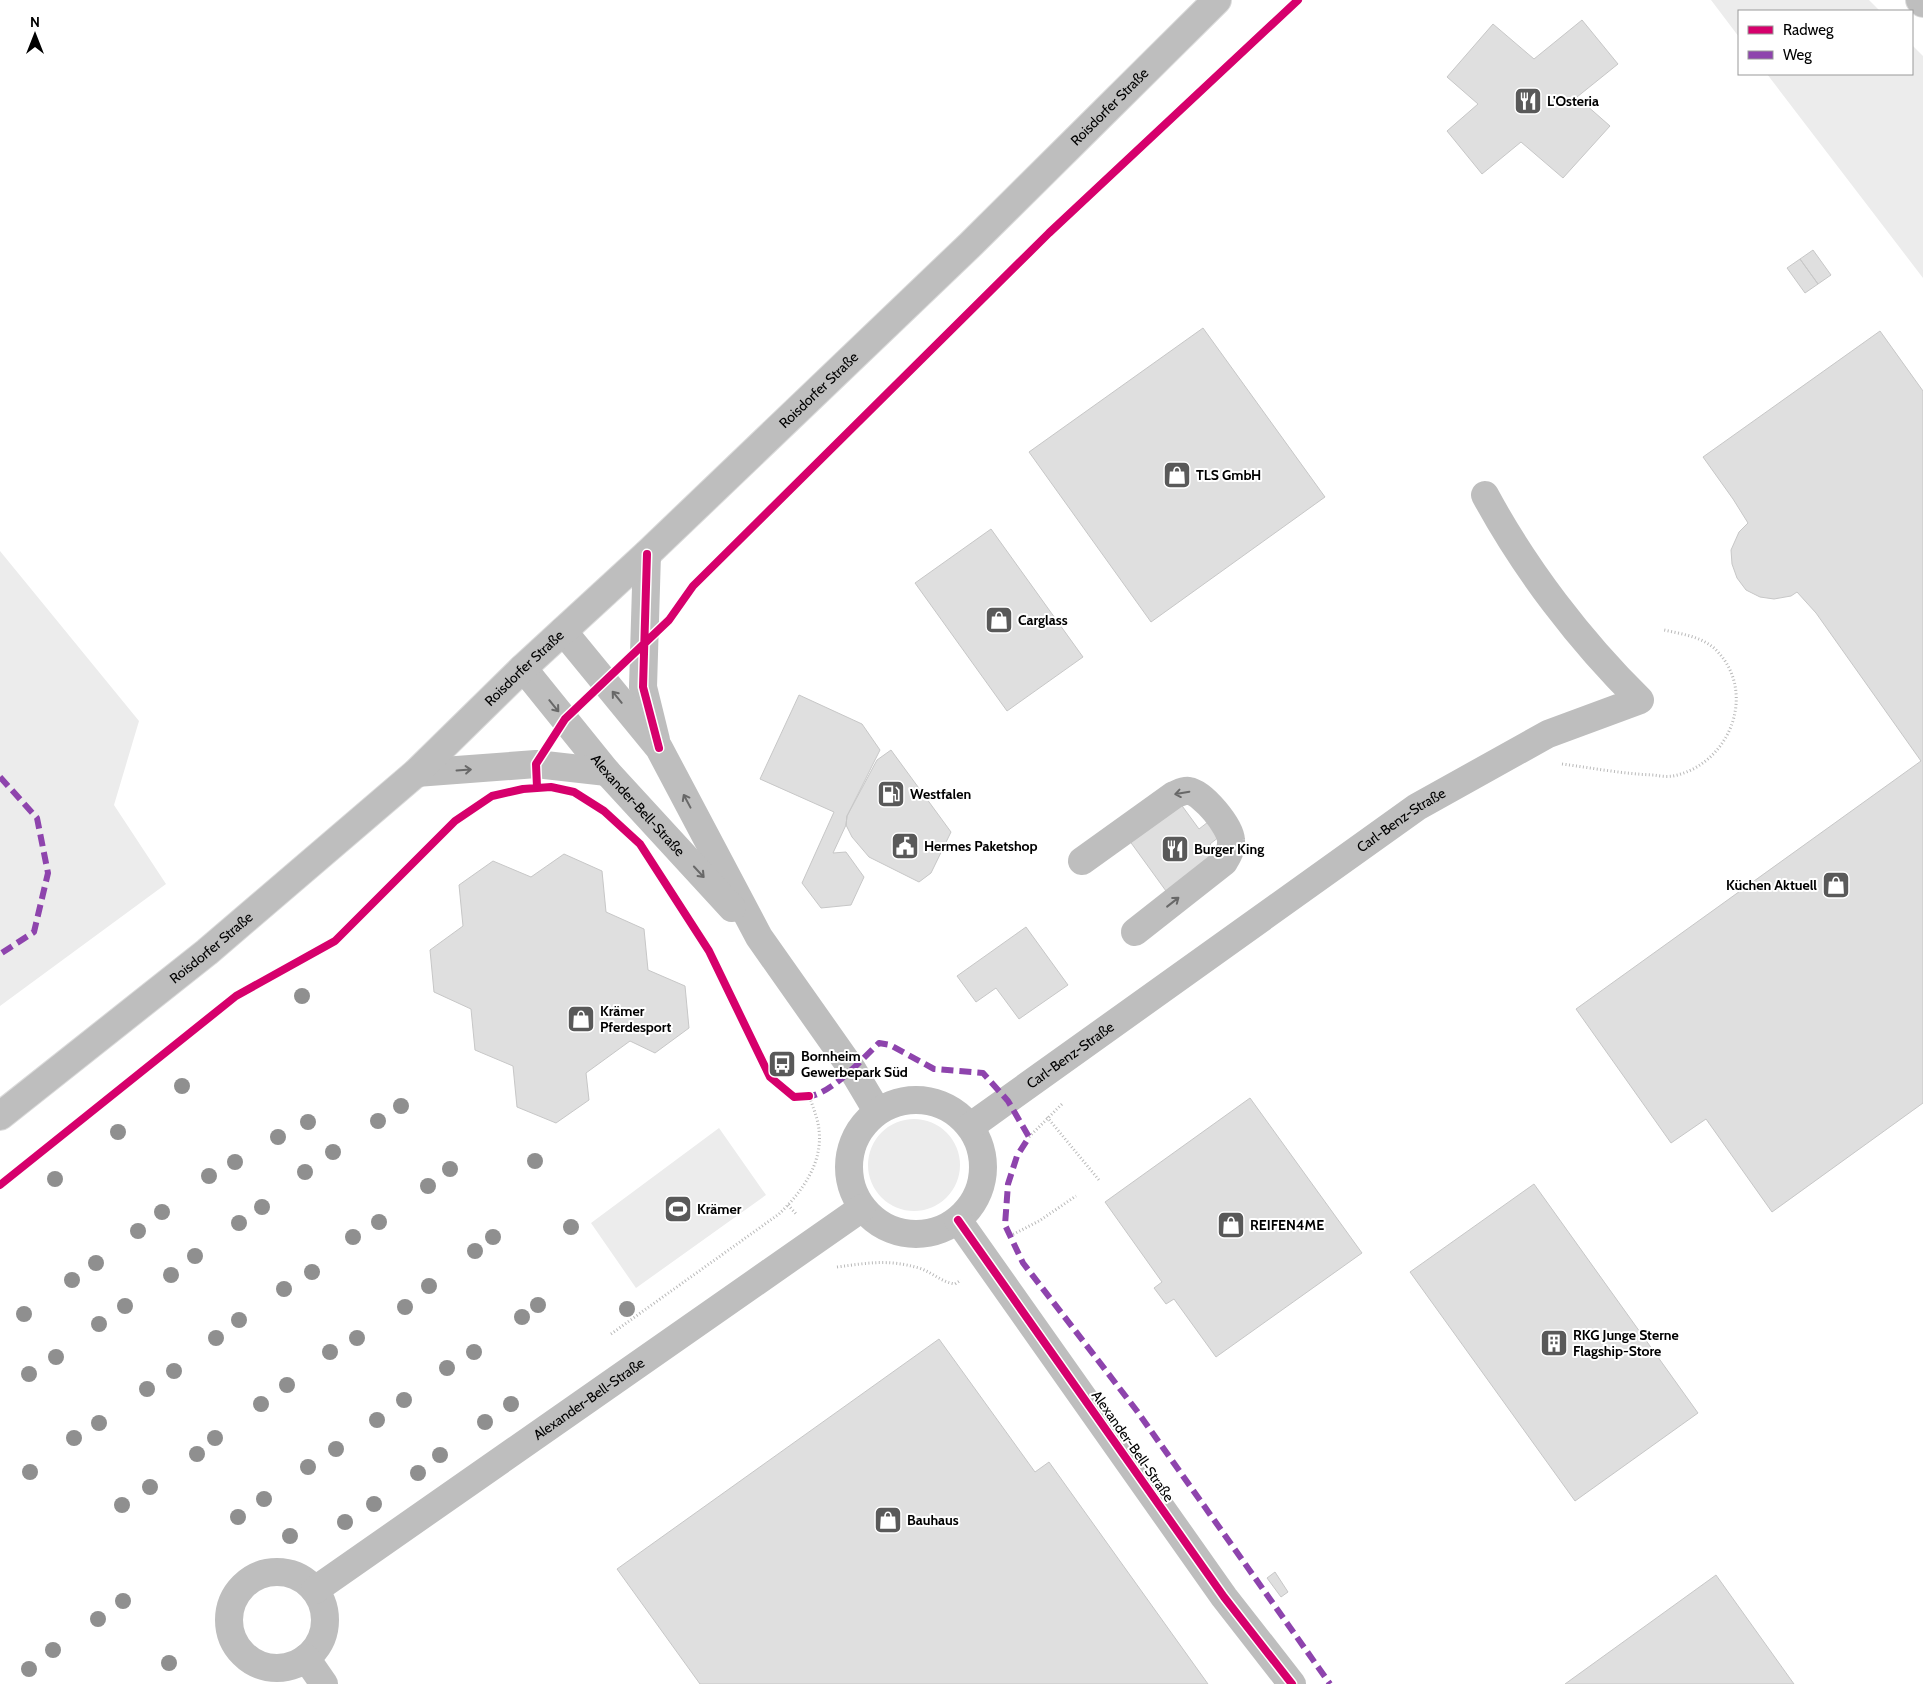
<svg xmlns="http://www.w3.org/2000/svg" width="1923" height="1684" font-family="Cabin,sans-serif">
<rect width="100%" height="100%" fill="#fff"/>
<!-- green -->
<path fill="#ececec" d="M1711 0H1869L1880 11H1739V37Z
M1912 45 1923 56V278L1767 74H1912Z
M0 551 139 721 114 805 166 884 0 1006Z
M868 1165a46 46 0 1 1 92 0a46 46 0 1 1-92 0Z
M719 1128 766 1195 636 1288 591 1223Z"/>
<!-- building -->
<path fill="#dfdfdf" stroke="#c7c7c7" d="M1582 20 1618 64 1577 97 1610 126 1563 178 1521 142 1482 174 1447 131 1478 104 1447 77 1493 24 1534 59Z
M1813 250 1831 275 1818 284 1800 259Z
M1800 259 1818 284 1805 293 1787 268Z
M1203 328 1325 497 1151 622 1029 452Z
M1880 331 1923 391V1103L1772 1212 1706 1119 1671 1143 1576 1009 1921 761 1816 613 1797 592 1791 596 1774 599 1760 597 1746 590 1737 578 1732 564 1731 550 1739 532 1748 523 1733 499 1703 457Z
M991 529 1083 657 1007 711 915 583Z
M799 695 862 724 880 750 847 816 846 825 833 853 846 852 864 877 851 905 821 908 802 883 834 812 760 779Z
M891 750 951 832 931 873 919 882 869 857 852 837 846 825 847 816 877 760Z
M1180 803 1199 829 1208 822 1219 837 1210 844 1217 854 1166 891 1129 840Z
M564 854 602 871 606 912 644 929 648 970 685 986 689 1028 655 1053 630 1041 586 1073 589 1100 556 1123 517 1107 513 1066 475 1050 471 1009 434 992 430 950 463 926 459 885 493 861 531 877Z
M1026 927 1068 985 1019 1019 996 988 976 1002 957 976Z
M1250 1098 1362 1253 1216 1357 1174 1299 1166 1304 1154 1288 1162 1282 1105 1202Z
M1534 1184 1698 1413 1575 1501 1410 1272Z
M939 1339 1035 1472 1049 1462 1208 1684H700L617 1569Z
M1275 1572 1288 1592 1281 1597 1267 1578Z
M1716 1575 1794 1684H1565Z"/>
<g fill="none" stroke-linecap="round" stroke-linejoin="round">
<!-- major casing -->
<g stroke="#dbdbdb" stroke-width="30">
<g id="major">
<path id="s4" d="M0 1116 207 952 416 773 523 668 647 554 970 245 1217 0"/>
</g>
</g>
<!-- highway casing -->
<g stroke="#dbdbdb" stroke-width="30">
<path id="highway" d="M1920 0 1923 3"/>
</g>
<!-- path -->
<path stroke="#b9b9b9" stroke-width="3" stroke-dasharray="1 2.5" stroke-linecap="butt" d="M1562 764C1593 768 1623 774 1654 775 1660 776 1667 777 1673 776 1729 765 1758 694 1717 651 1704 637 1682 634 1664 630
M1047 1117 1099 1180
M1029 1137 1062 1104
M788 1205 797 1215
M1010 1236 1039 1221 1076 1196
M837 1267C868 1263 888 1259 919 1268 932 1272 941 1282 955 1284L961 1280
M611 1334 779 1214C802 1192 823 1163 819 1130 818 1119 813 1107 809 1096"/>
<!-- minor -->
<g stroke="#bebebe" stroke-width="28">
<path d="M647 554 643 687 656 740"/>
<path d="M563 631 659 748 759 937 852 1069 877 1111"/>
<path id="s1" d="M523 668 607 772 732 908"/>
<path d="M416 773 536 764 607 772"/>
<path d="M1082 861 1174 795C1179 793 1184 790 1189 791 1203 793 1230 826 1231 840 1232 849 1228 855 1224 862L1135 932"/>
<circle cx="916" cy="1167" r="67"/>
<path id="s2" d="M971 1126 1417 807 1548 734 1640 700C1580 641 1525 569 1485 495"/>
<path d="M958 1220 1224 1597 1292 1684"/>
<circle cx="277" cy="1620" r="48"/>
<path id="s3" d="M315 1590 862 1208"/>
<path d="M306 1658 324 1684"/>
</g>
<!-- major -->
<use href="#major" stroke="#bebebe" stroke-width="28"/>
<!-- highway -->
<use href="#highway" stroke="#bebebe" stroke-width="28"/>
<!-- quiet -->
<path stroke="#8e44ad" stroke-width="6" stroke-dasharray="12 6" stroke-linecap="butt" d="M0 777 37 818 48 873 34 932 0 954
M805 1097C830 1096 861 1060 879 1043L890 1045 934 1069 983 1073 1008 1101 1029 1137 1017 1156 1008 1184 1005 1225 1023 1263 1137 1411 1330 1684"/>
<!-- cycleway casing -->
<g stroke="#fff" stroke-width="11">
<path id="cycleway" d="M647 554 643 687 659 748
M537 787 536 764 565 719 669 620 693 586 1049 233 1298 0
M0 1185 236 996 335 941 455 821 492 796 523 789 551 787 574 792 604 811 640 844 709 951 770 1077 794 1097 809 1096
M958 1220 1224 1597 1292 1684"/>
</g>
<!-- cycleway -->
<use href="#cycleway" stroke="#d6006c" stroke-width="8"/>
</g>
<!-- trees -->
<g fill="#8f8f8f">
<circle cx="302" cy="996" r="8"/>
<circle cx="182" cy="1086" r="8"/>
<circle cx="401" cy="1106" r="8"/>
<circle cx="378" cy="1121" r="8"/>
<circle cx="308" cy="1122" r="8"/>
<circle cx="118" cy="1132" r="8"/>
<circle cx="278" cy="1137" r="8"/>
<circle cx="333" cy="1152" r="8"/>
<circle cx="535" cy="1161" r="8"/>
<circle cx="235" cy="1162" r="8"/>
<circle cx="450" cy="1169" r="8"/>
<circle cx="305" cy="1172" r="8"/>
<circle cx="209" cy="1176" r="8"/>
<circle cx="55" cy="1179" r="8"/>
<circle cx="428" cy="1186" r="8"/>
<circle cx="262" cy="1207" r="8"/>
<circle cx="162" cy="1212" r="8"/>
<circle cx="379" cy="1222" r="8"/>
<circle cx="239" cy="1223" r="8"/>
<circle cx="571" cy="1227" r="8"/>
<circle cx="138" cy="1231" r="8"/>
<circle cx="353" cy="1237" r="8"/>
<circle cx="493" cy="1237" r="8"/>
<circle cx="475" cy="1251" r="8"/>
<circle cx="195" cy="1256" r="8"/>
<circle cx="96" cy="1263" r="8"/>
<circle cx="312" cy="1272" r="8"/>
<circle cx="171" cy="1275" r="8"/>
<circle cx="72" cy="1280" r="8"/>
<circle cx="429" cy="1286" r="8"/>
<circle cx="284" cy="1289" r="8"/>
<circle cx="538" cy="1305" r="8"/>
<circle cx="125" cy="1306" r="8"/>
<circle cx="405" cy="1307" r="8"/>
<circle cx="627" cy="1309" r="8"/>
<circle cx="24" cy="1314" r="8"/>
<circle cx="522" cy="1317" r="8"/>
<circle cx="239" cy="1320" r="8"/>
<circle cx="99" cy="1324" r="8"/>
<circle cx="216" cy="1338" r="8"/>
<circle cx="357" cy="1338" r="8"/>
<circle cx="330" cy="1352" r="8"/>
<circle cx="474" cy="1352" r="8"/>
<circle cx="56" cy="1357" r="8"/>
<circle cx="447" cy="1368" r="8"/>
<circle cx="174" cy="1371" r="8"/>
<circle cx="29" cy="1374" r="8"/>
<circle cx="287" cy="1385" r="8"/>
<circle cx="147" cy="1389" r="8"/>
<circle cx="404" cy="1400" r="8"/>
<circle cx="261" cy="1404" r="8"/>
<circle cx="511" cy="1404" r="8"/>
<circle cx="377" cy="1420" r="8"/>
<circle cx="485" cy="1422" r="8"/>
<circle cx="99" cy="1423" r="8"/>
<circle cx="74" cy="1438" r="8"/>
<circle cx="215" cy="1438" r="8"/>
<circle cx="336" cy="1449" r="8"/>
<circle cx="197" cy="1454" r="8"/>
<circle cx="440" cy="1455" r="8"/>
<circle cx="308" cy="1467" r="8"/>
<circle cx="30" cy="1472" r="8"/>
<circle cx="418" cy="1473" r="8"/>
<circle cx="150" cy="1487" r="8"/>
<circle cx="264" cy="1499" r="8"/>
<circle cx="374" cy="1504" r="8"/>
<circle cx="122" cy="1505" r="8"/>
<circle cx="238" cy="1517" r="8"/>
<circle cx="345" cy="1522" r="8"/>
<circle cx="290" cy="1536" r="8"/>
<circle cx="123" cy="1601" r="8"/>
<circle cx="98" cy="1619" r="8"/>
<circle cx="53" cy="1650" r="8"/>
<circle cx="169" cy="1663" r="8"/>
<circle cx="29" cy="1669" r="8"/>
</g>
<!-- one-way arrows -->
<defs><path id="oneway-shaft" d="M-6 0H5M1.5-3L5.5 0L1.5 3" fill="none" stroke-width="1.6" stroke-linecap="round" stroke-linejoin="round" transform="scale(1.25)"/></defs>
<g stroke="#686868">
<use href="#oneway-shaft" transform="translate(617 697) rotate(-129)"/>
<use href="#oneway-shaft" transform="translate(554 706) rotate(51)"/>
<use href="#oneway-shaft" transform="translate(464 770) rotate(-4)"/>
<use href="#oneway-shaft" transform="translate(1182 793) rotate(170)"/>
<use href="#oneway-shaft" transform="translate(687 801) rotate(-118)"/>
<use href="#oneway-shaft" transform="translate(699 872) rotate(47)"/>
<use href="#oneway-shaft" transform="translate(1173 902) rotate(-38)"/>
</g>
<!-- icons -->
<defs>
<g id="restaurant-square" transform="scale(1.4375)"><rect x="-9" y="-9" width="18" height="18" rx="4" fill="#595959" stroke="#fff"/><path d="M-5-6h1v4h1v-4h1v4h1v-4h1v5L-1.5 .5V6h-2V.5L-5-1ZM5-6V6H3V1.5H1.5Q1.5-4 5-6Z" fill="#fff"/></g>
<g id="shop-square" transform="scale(1.4375)"><rect x="-9" y="-9" width="18" height="18" rx="4" fill="#595959" stroke="#fff"/><path d="M-5-2.5h2.3a2.7 3.5 0 0 1 5.4 0H5L5.5 6h-11ZM-1.5-2.5h3a1.5 2.3 0 0 0-3 0Z" fill="#fff"/></g>
<g id="fuel-square" transform="scale(1.4375)"><rect x="-9" y="-9" width="18" height="18" rx="4" fill="#595959" stroke="#fff"/><path d="M-5.5-6h7V0h2V4h1.3V-2.5L3-4.5l.8-.8L6-3V5H2.5V1h-1V6h-7ZM-4.2-4.7v3.2H.2V-4.7Z" fill="#fff"/></g>
<g id="civic-square" transform="scale(1.4375)"><rect x="-9" y="-9" width="18" height="18" rx="4" fill="#595959" stroke="#fff"/><path d="M-.6-6.5H3V-4.5H.6V-3L4-1V1h2V6H-6V1h2V-1L-.6-3ZM-1.2 2.5V6h2.4V2.5Z" fill="#fff"/></g>
<g id="bus-square" transform="scale(1.4375)"><rect x="-9" y="-9" width="18" height="18" rx="4" fill="#595959" stroke="#fff"/><path d="M-5-6H5V4H4V6H2V4H-2V6H-4V4H-5ZM-3.5-4V0h7V-4ZM-3.5 1.2v1.5H-2V1.2ZM2 1.2v1.5H3.5V1.2Z" fill="#fff"/></g>
<g id="stadium-square" transform="scale(1.4375)"><rect x="-9" y="-9" width="18" height="18" rx="4" fill="#595959" stroke="#fff"/><path d="M0-5a6.5 5 0 1 0 0 10a6.5 5 0 1 0 0-10ZM-3.5-1.8h7v3.6h-7Z" fill="#fff"/></g>
<g id="building-square" transform="scale(1.4375)"><rect x="-9" y="-9" width="18" height="18" rx="4" fill="#595959" stroke="#fff"/><path d="M-4-6H4V6H1V3H-1V6H-4ZM-2.5-4.3h1.7v1.8h-1.7ZM.8-4.3h1.7v1.8H.8ZM-2.5-1h1.7V.8h-1.7ZM.8-1h1.7V.8H.8Z" fill="#fff"/></g>
</defs>
<g fill-rule="evenodd">
<use href="#restaurant-square" x="1528" y="101"/>
<use href="#shop-square" x="1177" y="475"/>
<use href="#shop-square" x="999" y="620"/>
<use href="#fuel-square" x="891" y="794"/>
<use href="#civic-square" x="905" y="846"/>
<use href="#restaurant-square" x="1175" y="849"/>
<use href="#shop-square" x="1836" y="885"/>
<use href="#shop-square" x="581" y="1019"/>
<use href="#bus-square" x="782" y="1064"/>
<use href="#stadium-square" x="678" y="1209"/>
<use href="#shop-square" x="1231" y="1225"/>
<use href="#building-square" x="1554" y="1343"/>
<use href="#shop-square" x="888" y="1520"/>
</g>
<g text-anchor="middle" stroke-width="4" stroke-linejoin="round" paint-order="stroke">
<!-- poi labels -->
<g font-size="14" font-weight="bold" fill="#000" stroke="#fff" text-anchor="start">
<text x="1547" y="106">L'Osteria</text>
<text x="1196" y="480">TLS GmbH</text>
<text x="1018" y="625">Carglass</text>
<text x="910" y="799">Westfalen</text>
<text x="924" y="851">Hermes Paketshop</text>
<text x="1194" y="854">Burger King</text>
<text x="1817" y="890" text-anchor="end">Küchen Aktuell</text>
<text x="600" y="1016">Krämer<tspan x="600" dy="16">Pferdesport</tspan></text>
<text x="801" y="1061">Bornheim<tspan x="801" dy="16">Gewerbepark Süd</tspan></text>
<text x="697" y="1214">Krämer</text>
<text x="1250" y="1230">REIFEN4ME</text>
<text x="1573" y="1340">RKG Junge Sterne<tspan x="1573" dy="16">Flagship-Store</tspan></text>
<text x="907" y="1525">Bauhaus</text>
</g>
<!-- street labels -->
<g font-size="14" fill="#000" stroke="#fff">
<text dy="5" stroke="none"><textPath href="#s4" startOffset="1501">Roisdorfer Straße</textPath></text>
<text dy="5" stroke="none"><textPath href="#s4" startOffset="1095">Roisdorfer Straße</textPath></text>
<text dy="5" stroke="none"><textPath href="#s4" startOffset="690">Roisdorfer Straße</textPath></text>
<text dy="5" stroke="none"><textPath href="#s1" startOffset="179">Alexander-Bell-Straße</textPath></text>
<text dy="5" stroke="none"><textPath href="#s2" startOffset="528">Carl-Benz-Straße</textPath></text>
<text dy="5" stroke="none"><textPath href="#s4" startOffset="270">Roisdorfer Straße</textPath></text>
<text dy="5" stroke="none"><textPath href="#s2" startOffset="122">Carl-Benz-Straße</textPath></text>
<text dy="5" stroke="none"><textPath href="#s3" startOffset="334">Alexander-Bell-Straße</textPath></text>
<text transform="translate(1133 1446) rotate(55)" y="5">Alexander-Bell-Straße</text>
</g>
</g>
<!-- legend -->
<rect x="1738" y="10" width="175" height="65" fill="#ffffff" stroke="#999999"/>
<rect x="1748" y="26" width="25" height="8" fill="#d6006c" stroke="#999999"/>
<text x="1783" y="35" font-size="15" fill="#000000">Radweg</text>
<rect x="1748" y="51" width="25" height="8" fill="#8e44ad" stroke="#999999"/>
<text x="1783" y="60" font-size="15" fill="#000000">Weg</text>
<!-- north arrow -->
<g transform="translate(35 35)" stroke="#ffffff" stroke-width="4" paint-order="stroke">
<path d="M0-4L9 19L0 12L-9 19Z" fill="#000000"/>
<text y="-8" font-size="14" font-weight="bold" text-anchor="middle" fill="#000000">N</text>
</g>
</svg>
